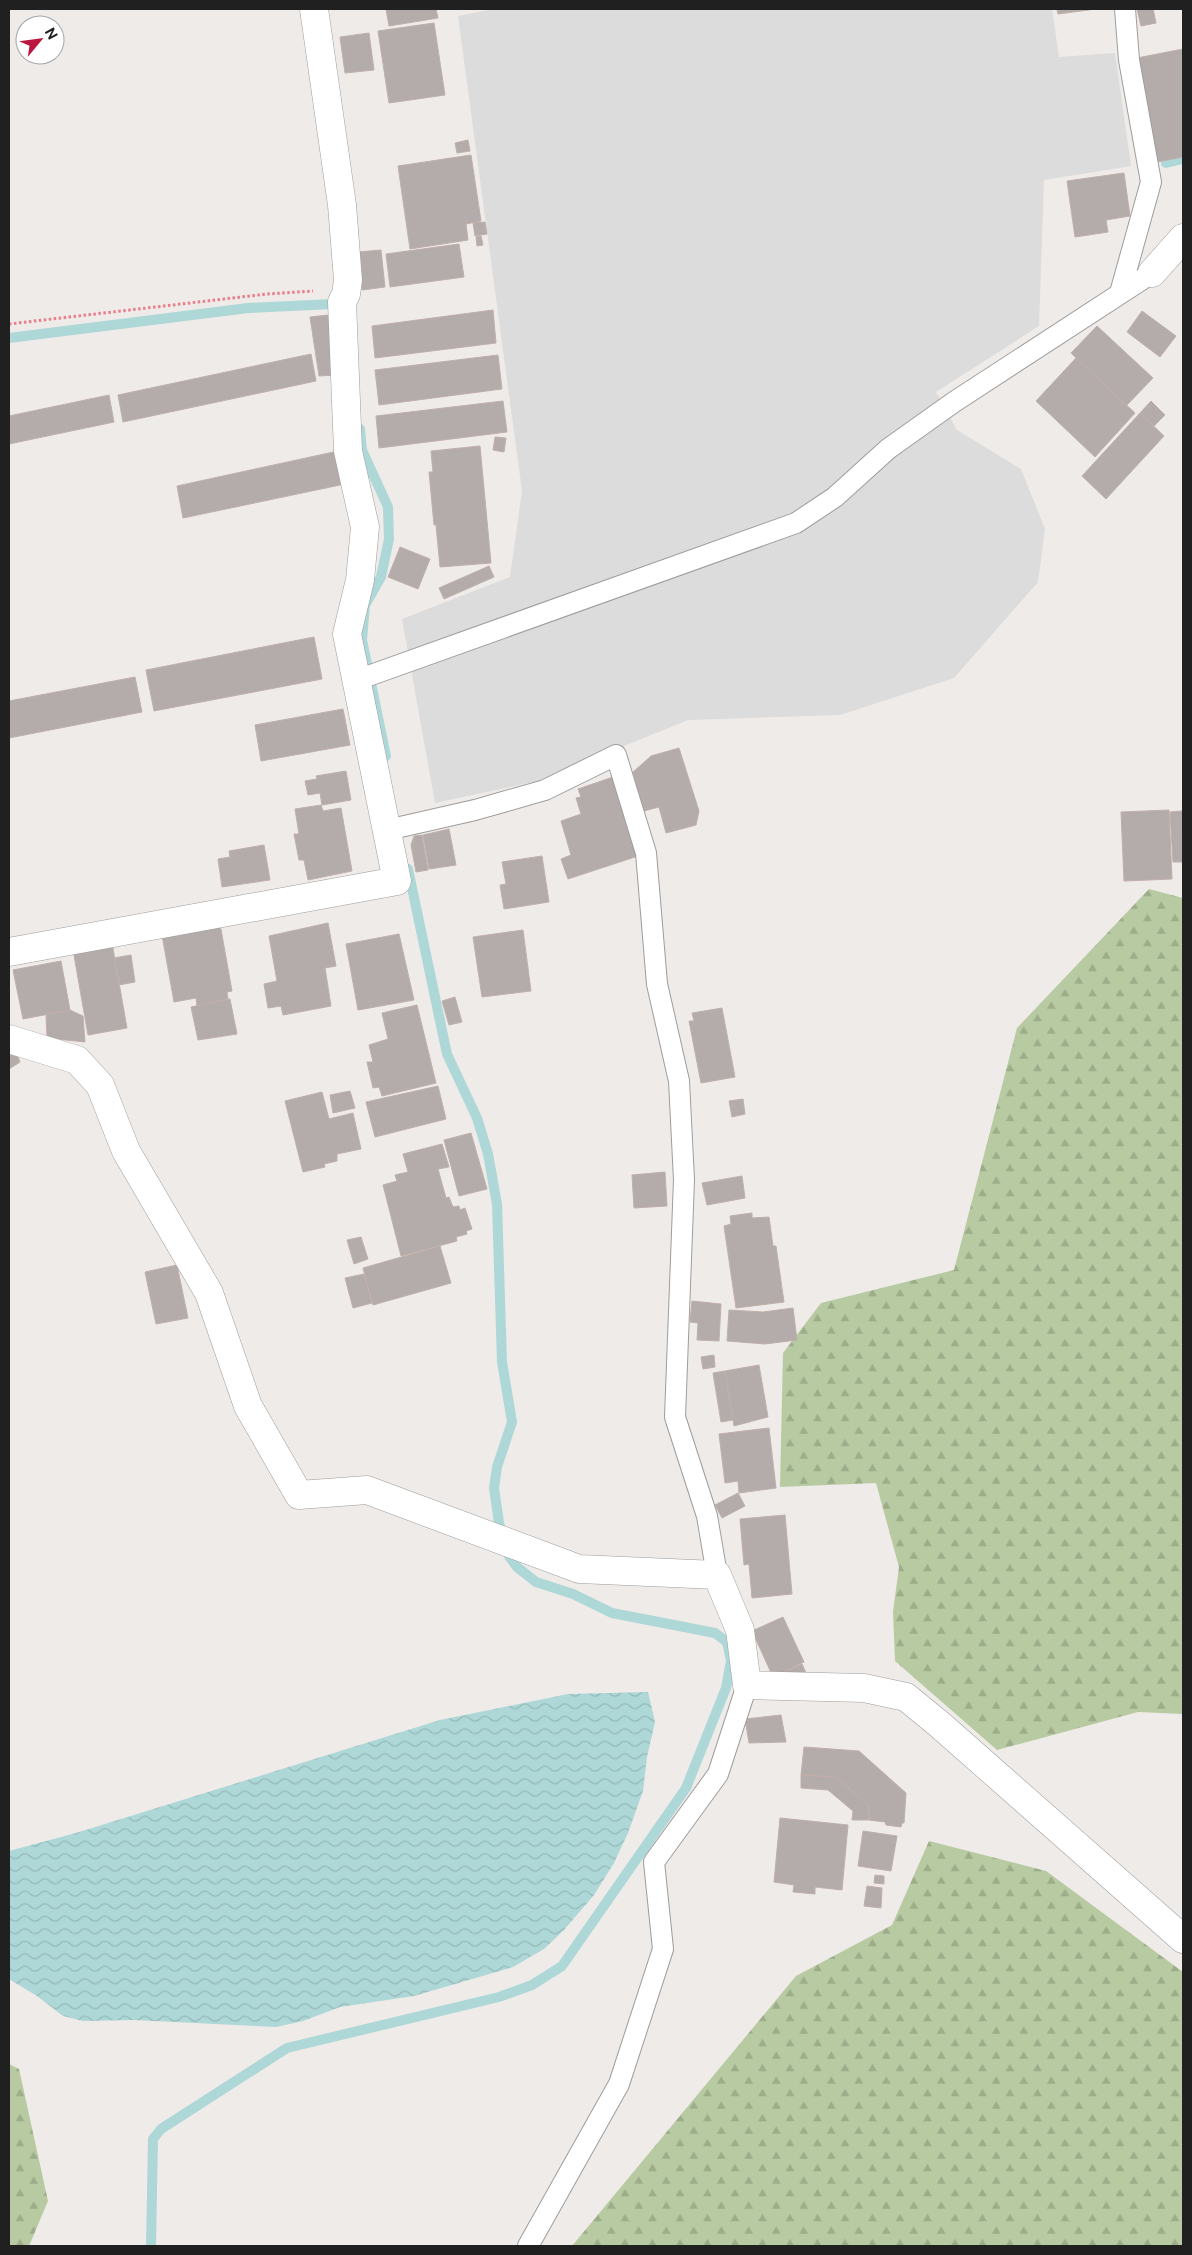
<svg xmlns="http://www.w3.org/2000/svg" width="1192" height="2255" font-family="'Public Sans',sans-serif">
<defs>
<pattern id="forest-firs" width="22" height="20" patternUnits="userSpaceOnUse" patternTransform="scale(1.25)"><rect width="22" height="20" fill="#b7caa1"/><path d="M5 1l3.5 6h-7zM16 11l3.5 6h-7z" fill="#9dad8a"/></pattern>
<pattern id="water-waves" width="16" height="10" patternUnits="userSpaceOnUse" patternTransform="scale(1.25)"><rect width="16" height="10" fill="#add8d7"/><path d="M0 5q4-4 8 0t8 0" fill="none" stroke="#95b9b8"/></pattern>
</defs>
<rect width="100%" height="100%" fill="#efebe8"/>
<!-- forest -->
<path fill="url(#forest-firs)" d="M1149 889 1183 898V1714L1138 1712 997 1750 895 1661 893 1612 899 1567 876 1483 780 1487 783 1353 821 1303 954 1270 1017 1028Z
M929 1841 1046 1871 1183 1972V2246H572L796 1976 892 1925Z
M9 2064 19 2069 48 2201 29 2246H9Z"/>
<!-- parking -->
<path fill="#dcdcdc" d="M493 9H1052L1059 57 1115 53 1131 166 1044 180 1039 326 936 392 957 430 1021 469 1045 529 1038 582 954 678 840 715 688 720 538 781 435 803 402 619 510 577 522 491 458 16Z"/>
<!-- water -->
<path fill="url(#water-waves)" d="M648 1692 655 1722 647 1757 643 1791 628 1833 614 1863 594 1895 564 1930 544 1949 513 1967 414 1996 340 2007 303 2021 276 2027 133 2020 83 2021 63 2016 37 1996 9 1979V1851L76 1833 440 1720 568 1694Z"/>
<g fill="none" stroke-linecap="round" stroke-linejoin="round">
<!-- stream -->
<path stroke="#add8d7" stroke-width="10" d="M1166 163 1183 159
M9 338 248 308 333 304
M360 429 362 450 388 507 389 539 381 577 365 605 362 640 386 756
M151 2246 153 2139 161 2129 287 2048 499 1997 532 1985 562 1966 686 1788 726 1688 731 1661 727 1642 715 1633 612 1613 573 1594 536 1582 517 1567 509 1556 499 1523 494 1488 497 1467 512 1422 502 1362 497 1204 488 1154 477 1118 447 1054 408 869"/>
</g>
<!-- building -->
<path fill="#b4acaa" stroke="#c0afab" d="M386 9H436L438 18 389 26Z
M1057 9H1096L1058 14Z
M1137 9H1153L1156 23 1141 26Z
M434 23 445 95 389 103 378 31Z
M369 33 374 70 345 73 340 37Z
M1183 49V157L1157 162 1137 58Z
M468 140 470 151 457 153 455 143Z
M471 155 481 221 466 224 468 240 410 249 398 166Z
M1124 173 1130 216 1106 220 1108 232 1075 237 1067 181Z
M485 222 487 234 475 236 473 223Z
M481 236 483 245 477 246 476 237Z
M459 244 464 277 390 287 386 254Z
M381 250 385 287 362 290 358 252Z
M493 310 496 343 375 358 372 326Z
M1142 311 1176 336 1160 357 1127 332Z
M328 315 337 375 319 376 310 317Z
M1097 326 1153 378 1126 406 1071 353Z
M311 354 316 381 123 422 118 395Z
M498 355 502 389 379 405 375 370Z
M1076 358 1135 413 1095 457 1036 401Z
M109 395 114 422 9 444V416Z
M503 401 507 432 379 448 376 416Z
M1151 401 1165 415 1154 426 1140 413Z
M1140 413 1164 436 1106 499 1082 476Z
M495 437 506 438 504 452 493 450Z
M480 446 491 563 440 567 436 525H434L429 472H433L431 451Z
M338 451 345 484 183 518 177 486Z
M400 547 430 559 418 589 388 577Z
M489 566 494 577 444 599 439 588Z
M314 637 322 679 154 711 146 670Z
M135 677 142 712 9 738V701Z
M343 709 350 745 261 761 255 725Z
M679 748 699 811 696 825 666 833 659 807 644 811 633 772 651 756Z
M346 771 351 800 322 805 320 793 308 795 305 781 317 779 316 776Z
M613 777 638 856 568 879 561 859 571 855 561 821 581 814 576 798 581 797 578 789Z
M321 805 323 811 341 808 352 871 308 880 304 860H299L294 834H299L295 809Z
M1169 810 1172 879 1124 881 1121 812Z
M1182 811 1183 862H1173L1170 812Z
M449 829 456 865 429 869 423 835Z
M422 835 428 870 416 872 411 845 414 836Z
M264 845 270 880 222 887 218 859 230 857 229 851Z
M542 856 549 902 504 909 500 885 506 884 502 862Z
M328 923 336 966 325 968 331 1006 283 1015 281 1006 268 1008 264 984 277 981 269 936Z
M220 924 232 991 227 992 228 999 197 1006 196 998 174 1002 162 935Z
M523 930 531 991 482 997 473 937Z
M399 934 414 1000 358 1010 346 944Z
M111 937 127 1028 88 1035 72 944Z
M131 955 135 982 119 985 114 958Z
M61 961 70 1010 23 1019 13 970Z
M455 997 462 1022 449 1025 442 1001Z
M230 999 237 1034 198 1040 191 1007Z
M417 1005 436 1083 382 1096 379 1087 373 1088 367 1062H373L369 1045 388 1039 382 1013Z
M722 1008 735 1077 701 1083 689 1021H694L692 1013Z
M70 1010 83 1016 85 1042 47 1038 46 1014Z
M9 1051 16 1052 20 1062 9 1069Z
M438 1086 446 1119 375 1137 366 1102Z
M350 1091 355 1108 333 1113 330 1095Z
M322 1092 329 1119 353 1113 361 1149 337 1154V1161L324 1164 325 1167 303 1172 285 1101Z
M743 1099 745 1114 732 1117 729 1101Z
M471 1133 487 1189 459 1196 444 1140Z
M442 1144 449 1167 438 1169 446 1198 449 1197 453 1207 459 1206 460 1210 465 1208 472 1229 466 1231 467 1234 456 1237 457 1241 401 1256 383 1185 397 1181 395 1175 408 1172 403 1154Z
M665 1172 667 1206 634 1208 632 1175Z
M742 1176 745 1198 707 1205 702 1183Z
M752 1213V1218L769 1217 773 1246H776L784 1302 736 1308 724 1226 731 1224 730 1216Z
M361 1237 368 1259 354 1264 347 1240Z
M440 1246 451 1283 373 1305 363 1268Z
M177 1265 188 1318 156 1324 145 1272Z
M364 1274 372 1303 353 1308 345 1278Z
M692 1301 721 1304 719 1341 697 1340 698 1323 690 1322Z
M793 1308 797 1340 765 1344 727 1341 729 1310 763 1312Z
M714 1355 715 1367 703 1369 701 1357Z
M759 1365 768 1417 734 1426 725 1371Z
M725 1371 733 1420 721 1422 713 1373Z
M769 1428 776 1488 739 1493 738 1481 725 1483 719 1434Z
M738 1493 745 1506 722 1518 715 1505Z
M785 1515 792 1594 752 1598 749 1564 744 1565 740 1519Z
M783 1617 804 1662 773 1677 752 1631Z
M802 1664 807 1675 773 1677Z
M781 1715 786 1742 749 1743 745 1719Z
M804 1747 859 1751 906 1793 904 1823H902L901 1827 886 1825 885 1822 869 1820V1806L836 1777 801 1775Z
M801 1775 836 1777 869 1806V1820H852L853 1811 828 1790 801 1788Z
M780 1818 848 1825 842 1890 815 1887V1894L793 1892 794 1885 774 1882Z
M863 1831 897 1836 891 1871 858 1866Z
M875 1875 884 1876V1884L874 1883Z
M867 1886 882 1888 881 1908 864 1906Z"/>
<g fill="none" stroke-linecap="round" stroke-linejoin="round">
<!-- lane casing -->
<g stroke="#9d9d9d" stroke-width="22">
<path id="lane" d="M1120 293 1151 182 1129 60 1125 9
M357 680 796 523 835 497 888 449 954 402 1152 273
M387 830 475 810 545 790 616 755 646 853 657 984 679 1081 684 1180 675 1417 707 1516 717 1575
M528 2246 619 2084 663 1949 654 1862 718 1774 747 1685"/>
</g>
<!-- street casing -->
<g stroke="#9d9d9d" stroke-width="29">
<path id="street" d="M1152 273 1183 238
M9 952 397 881 347 634 360 580 365 527 348 451 342 302 346 294 348 280 342 205 314 9
M9 1039 77 1060 100 1085 126 1151 209 1293 248 1406 299 1495 367 1490 579 1569 717 1575 740 1630 747 1685 864 1688 906 1697 939 1724 1183 1939"/>
</g>
<!-- path -->
<path stroke="#ea7e8c" stroke-width="3" stroke-dasharray="2.5 2.5" stroke-linecap="butt" d="M9 324 267 294 313 291"/>
<!-- lane -->
<use href="#lane" stroke="#fff" stroke-width="20"/>
<!-- street -->
<use href="#street" stroke="#fff" stroke-width="28"/>
</g>
<!-- border -->
<rect width="1192" height="2255" fill="none" stroke="#202020" stroke-width="20"/>
<!-- north arrow -->
<g transform="translate(40 40) rotate(61)"><circle r="24" fill="#ffffff" stroke="#a6a6a6"/>
<path d="M0-4L9 19L0 12L-9 19Z" fill="#b9173e"/>
<text y="-8" font-size="14" font-weight="bold" text-anchor="middle" fill="#202020">N</text>
</g>
</svg>
